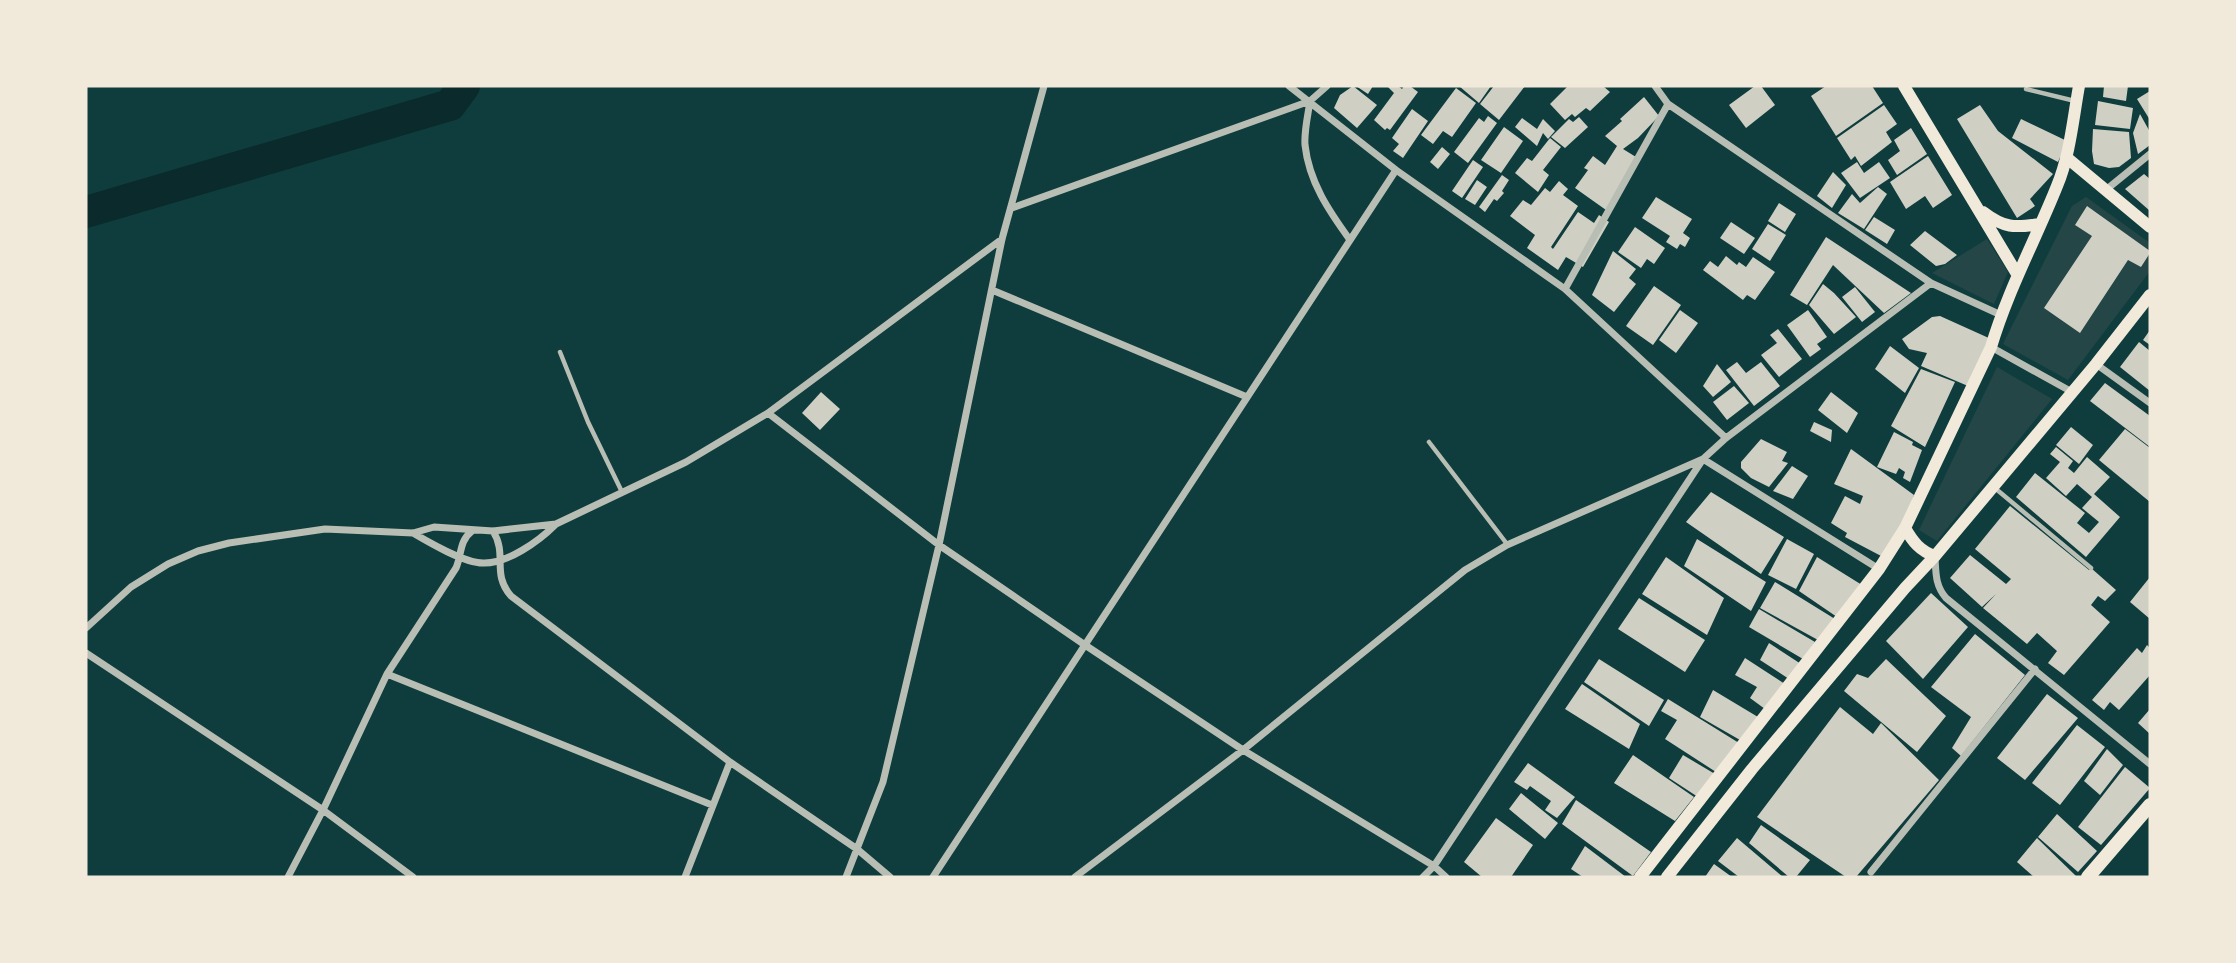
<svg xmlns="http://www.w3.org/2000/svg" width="2236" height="963" font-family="Signika,sans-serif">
<rect width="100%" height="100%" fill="#0f3d3e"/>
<!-- green -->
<path fill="#244646" d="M2086 197 2150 243V271L2068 380 2003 344 2072 206Z
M1987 239 2008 272 1994 304 1932 273Z
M1997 367 2052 399 1937 541 1919 530Z"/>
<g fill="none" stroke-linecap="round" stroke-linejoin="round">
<!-- river -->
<path stroke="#0a2a2b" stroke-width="32" d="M86 212 450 105 464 86"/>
</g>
<!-- building -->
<path fill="#cfcfc3" d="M1353 86 1377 105 1357 128 1334 108 1340 95Z
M1356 86H1373L1368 94Z
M1387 86H1398L1402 89 1404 86H1410L1418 92 1390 130 1387 128 1385 130 1374 120 1394 93Z
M1459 86H1491L1479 103Z
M1494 86H1525L1499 120 1480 104Z
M1568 86H1603L1610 92 1590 111 1586 108 1575 117 1572 114 1565 120 1550 104Z
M1755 86H1761L1775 105 1746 128 1729 105Z
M1826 86H1872L1883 103 1836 136 1811 96Z
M2104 86H2128L2126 101 2103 97Z
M1456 88 1476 103 1452 137 1443 131 1433 144 1421 135Z
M2150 91V120L2137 99Z
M1644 97 1659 116 1638 138 1623 149 1636 157 1606 210 1575 188 1588 170 1584 168 1593 156 1605 165 1617 146 1605 136 1622 121 1620 119Z
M2098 101 2133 108 2130 129 2095 125Z
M1884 105 1897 124 1886 132 1892 142 1861 166 1855 156 1851 160 1837 138Z
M1980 105 1998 131 2053 174 2030 199 2035 206 2017 218 1957 119Z
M1412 109 1428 121 1403 158 1393 151 1399 144 1392 138Z
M2140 114 2150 132V145L2138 154 2133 133Z
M1488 116 1497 123 1468 163 1454 152 1479 118 1484 122Z
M1579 117 1588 127 1565 148 1551 137 1569 119 1573 122Z
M1522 118 1537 129 1543 119 1555 131 1548 139 1543 133 1537 146 1515 127Z
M2021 119 2067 141 2058 162 2012 138Z
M1504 127 1523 141 1501 173 1481 160Z
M1911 128 1927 154 1897 175 1888 160 1900 151 1894 140Z
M2093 129 2129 132 2131 158 2119 167 2109 168 2094 164 2092 151Z
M1550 138 1561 147 1543 170 1549 175 1538 192 1515 173 1527 158 1532 161Z
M1442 147 1450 154 1438 169 1430 162Z
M1928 156 1952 195 1933 208 1925 196 1906 209 1890 182Z
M1473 160 1483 167 1462 198 1452 191Z
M1857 162 1864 173 1879 162 1890 178 1860 198 1841 173Z
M1833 172 1846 185 1832 208 1817 196Z
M2144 174 2150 179V211L2125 189Z
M1502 175 1509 180 1502 191 1504 193 1497 201 1494 199 1485 212 1479 207Z
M1477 180 1487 187 1475 205 1465 199Z
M1559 181 1568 189 1563 195 1578 206 1551 247 1553 249 1578 212 1594 223 1599 215 1609 222 1583 267 1566 257 1558 270 1527 248 1535 235 1510 216 1523 200 1531 205 1545 188 1550 192Z
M1878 187 1887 194 1864 229 1838 213 1852 194 1860 203Z
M1656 197 1692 219 1683 233 1690 238 1685 247 1680 244 1677 249 1666 242 1670 236 1642 218Z
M1779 203 1796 214 1785 232 1768 221Z
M2087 206 2150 251V253L2141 267 2128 260 2080 333 2044 308 2092 236 2075 225Z
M1874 217 1895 230 1887 244 1865 230Z
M1731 222 1755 238 1744 254 1720 238Z
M1768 224 1786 235 1770 261 1752 249Z
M1635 227 1665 248 1654 264 1647 259 1641 268 1618 252Z
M1925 231 1957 255 1945 264 1936 266 1910 245Z
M1826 237 1911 293 1884 313 1833 265 1807 305 1790 295Z
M1613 251 1636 269 1629 278 1636 284 1614 312 1592 295Z
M1726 256 1737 265 1739 262 1746 267 1753 257 1775 272 1755 300 1747 295 1743 300 1703 270 1710 261 1718 267Z
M1823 284 1834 293 1856 317 1834 334 1809 305Z
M1654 286 1681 305 1653 345 1626 326Z
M1855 287 1875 312 1862 322 1842 297Z
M1680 310 1698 323 1676 353 1659 340Z
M1808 310 1827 337 1817 344 1821 349 1810 357 1787 325Z
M1940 316 1991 339 1968 386 1921 366 1927 353 1909 349 1902 339 1932 317Z
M1778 329 1802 359 1779 377 1761 355 1777 343 1770 335Z
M2150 330V345L2143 340Z
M2139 342 2150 351V391L2120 367Z
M1890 346 1919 368 1905 393 1875 369Z
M1737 362 1746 373 1761 362 1780 386 1754 406 1726 370Z
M1717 364 1731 382 1713 397 1703 386Z
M1921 369 1955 382 1925 447 1891 426Z
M2105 383 2150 416V447L2090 401Z
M1734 386 1749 403 1727 420 1713 402Z
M821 392 840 409 820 430 802 413Z
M1831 392 1858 413 1847 433 1818 410Z
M1814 422 1832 430 1831 442 1810 431Z
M2071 427 2093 445 2079 464 2056 445Z
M2125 429 2150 448V502L2099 460Z
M1894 432 1913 442 1912 445 1922 450 1910 482 1903 478 1905 472 1899 468 1896 474 1877 467Z
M1761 439 1787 452 1782 461 1788 463 1769 487 1751 478 1741 468V462Z
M2056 447 2073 461 2068 468 2074 473 2087 457 2110 477 2094 494 2120 517 2086 557 2016 497 2035 473 2085 513 2077 523 2089 533 2099 522 2082 508 2092 497 2077 484 2066 496 2046 478 2060 462 2050 454Z
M1851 449 1914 495 1906 520 1883 557 1845 537 1847 533 1831 523 1845 496 1860 504 1863 496 1834 484Z
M1792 466 1808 476 1793 499 1773 491Z
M1711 492 1784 537 1761 574 1686 522Z
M2010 506 2089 570 2091 568 2116 590 2105 601 2098 596 2091 605 2110 622 2064 675 2048 663 2057 651 2037 633 2027 644 1983 608 1996 594 1982 607 1950 578 1970 555 2006 584 2011 579 1975 549Z
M1697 539 1766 582 1751 611 1684 566Z
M1787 539 1814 554 1796 589 1768 575Z
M1666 557 1724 598 1707 635 1642 594Z
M1817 557 1862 585 1837 617 1799 591Z
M2150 577V619L2130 602Z
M1775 582 1835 619 1818 640 1760 608Z
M1931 593 1968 627 1923 679 1886 641Z
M1639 598 1705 640 1685 672 1618 629Z
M1759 609 1815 642 1803 659 1749 627Z
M1975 634 2025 675 1961 756 1952 748 1971 717 1931 687Z
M1769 643 1801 664 1789 679 1760 660Z
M2147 645 2150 648V675L2119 710 2110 702 2104 710 2092 700 2137 648 2142 653Z
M1745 658 1785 684 1765 709 1750 698 1757 687 1735 675Z
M1599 659 1664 700 1649 726 1584 682Z
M1886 659 1946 716 1917 752 1844 691 1857 674 1868 678Z
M1582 684 1640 724 1629 749 1565 709Z
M1713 690 1758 717 1740 740 1700 717Z
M2047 694 2078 718 2025 780 1997 758Z
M1668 699 1739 743 1716 772 1665 739 1677 720 1661 711Z
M1840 707 1873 734 1881 723 1939 780 1856 877H1846L1757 817Z
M2150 709V734L2138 723Z
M2077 725 2105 747 2060 805 2032 783Z
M2107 749 2123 765 2100 795 2084 781Z
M1633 755 1694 797 1675 821 1614 783Z
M1683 755 1715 774 1698 797 1669 778Z
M1528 763 1575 797 1557 818 1545 810 1551 801 1530 786 1527 790 1514 782Z
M2125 767 2150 788 2101 845 2078 827Z
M1521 793 1558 823 1545 839 1509 809Z
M1576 800 1651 852 1633 876 1562 824Z
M2057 814 2097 851 2078 872 2038 837Z
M1496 818 1533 845 1511 877H1482L1464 862Z
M1761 825 1810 860 1796 877H1789L1749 843Z
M1737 838 1783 877H1739L1718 861Z
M2037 838 2076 876 2075 877H2034L2017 862Z
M1585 846 1626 877H1583L1571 869Z
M1714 864 1732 877H1705Z"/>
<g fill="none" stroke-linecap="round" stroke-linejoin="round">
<!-- service -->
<path stroke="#b8beb3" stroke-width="4.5" d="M2026 89 2075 101
M560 352 588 422 622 492
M1429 442 1507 544
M1996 489 2091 568"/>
<!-- minor -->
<path stroke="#b8beb3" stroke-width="7" d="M1289 86 1396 170 1565 289 1726 438
M1655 86 1668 104 1931 283 2001 315
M1310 101C1308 115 1304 131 1305 145 1309 182 1329 211 1350 240
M2107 189 2150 154
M1012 208 1310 101 1327 86
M1565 289 1668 104
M992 290 1247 397
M1991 347 2072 392
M2096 364 2150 403
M768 413 939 545 1085 645 1243 750 1434 866 1446 877
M493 531C508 555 491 573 511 596L730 762 857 849 890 877
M413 533C430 543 464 563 483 563 507 564 539 541 555 525
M1935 557C1936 573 1935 585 1946 598L2150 764
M86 628 131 587 168 564 198 551 229 543 325 529 413 533 434 527 493 531 556 524 686 462 768 413 1002 239
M86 653 323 810 413 877
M387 674 712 805
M1871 872 2035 669
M288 877 323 810 387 674 456 568C462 554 459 541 472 531
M685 877 730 762
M846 877 883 782 939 545 1002 239 1044 86
M933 877 1396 170
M1075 877 1243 750 1465 570 1507 545 1703 459 1726 438 1931 283
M1423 877 1434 866 1703 459 1879 569"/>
<!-- secondary -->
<path stroke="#f1e9da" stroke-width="12" d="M1904 86 2017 274
M2066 157 2150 227
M1983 212C2004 228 2014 228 2040 224
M1905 528C1913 542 1920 551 1935 556
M1640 877 1879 569 1905 528 1991 347C2008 290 2035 241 2057 186 2070 155 2073 119 2079 86
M1667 877 1752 769 1905 588 1935 556 2096 364 2150 295"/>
<!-- trunk -->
<path stroke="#f1e9da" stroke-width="14" d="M2088 877 2150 805"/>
</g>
<!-- border -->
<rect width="2236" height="963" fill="none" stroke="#f1e9da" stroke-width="175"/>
</svg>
